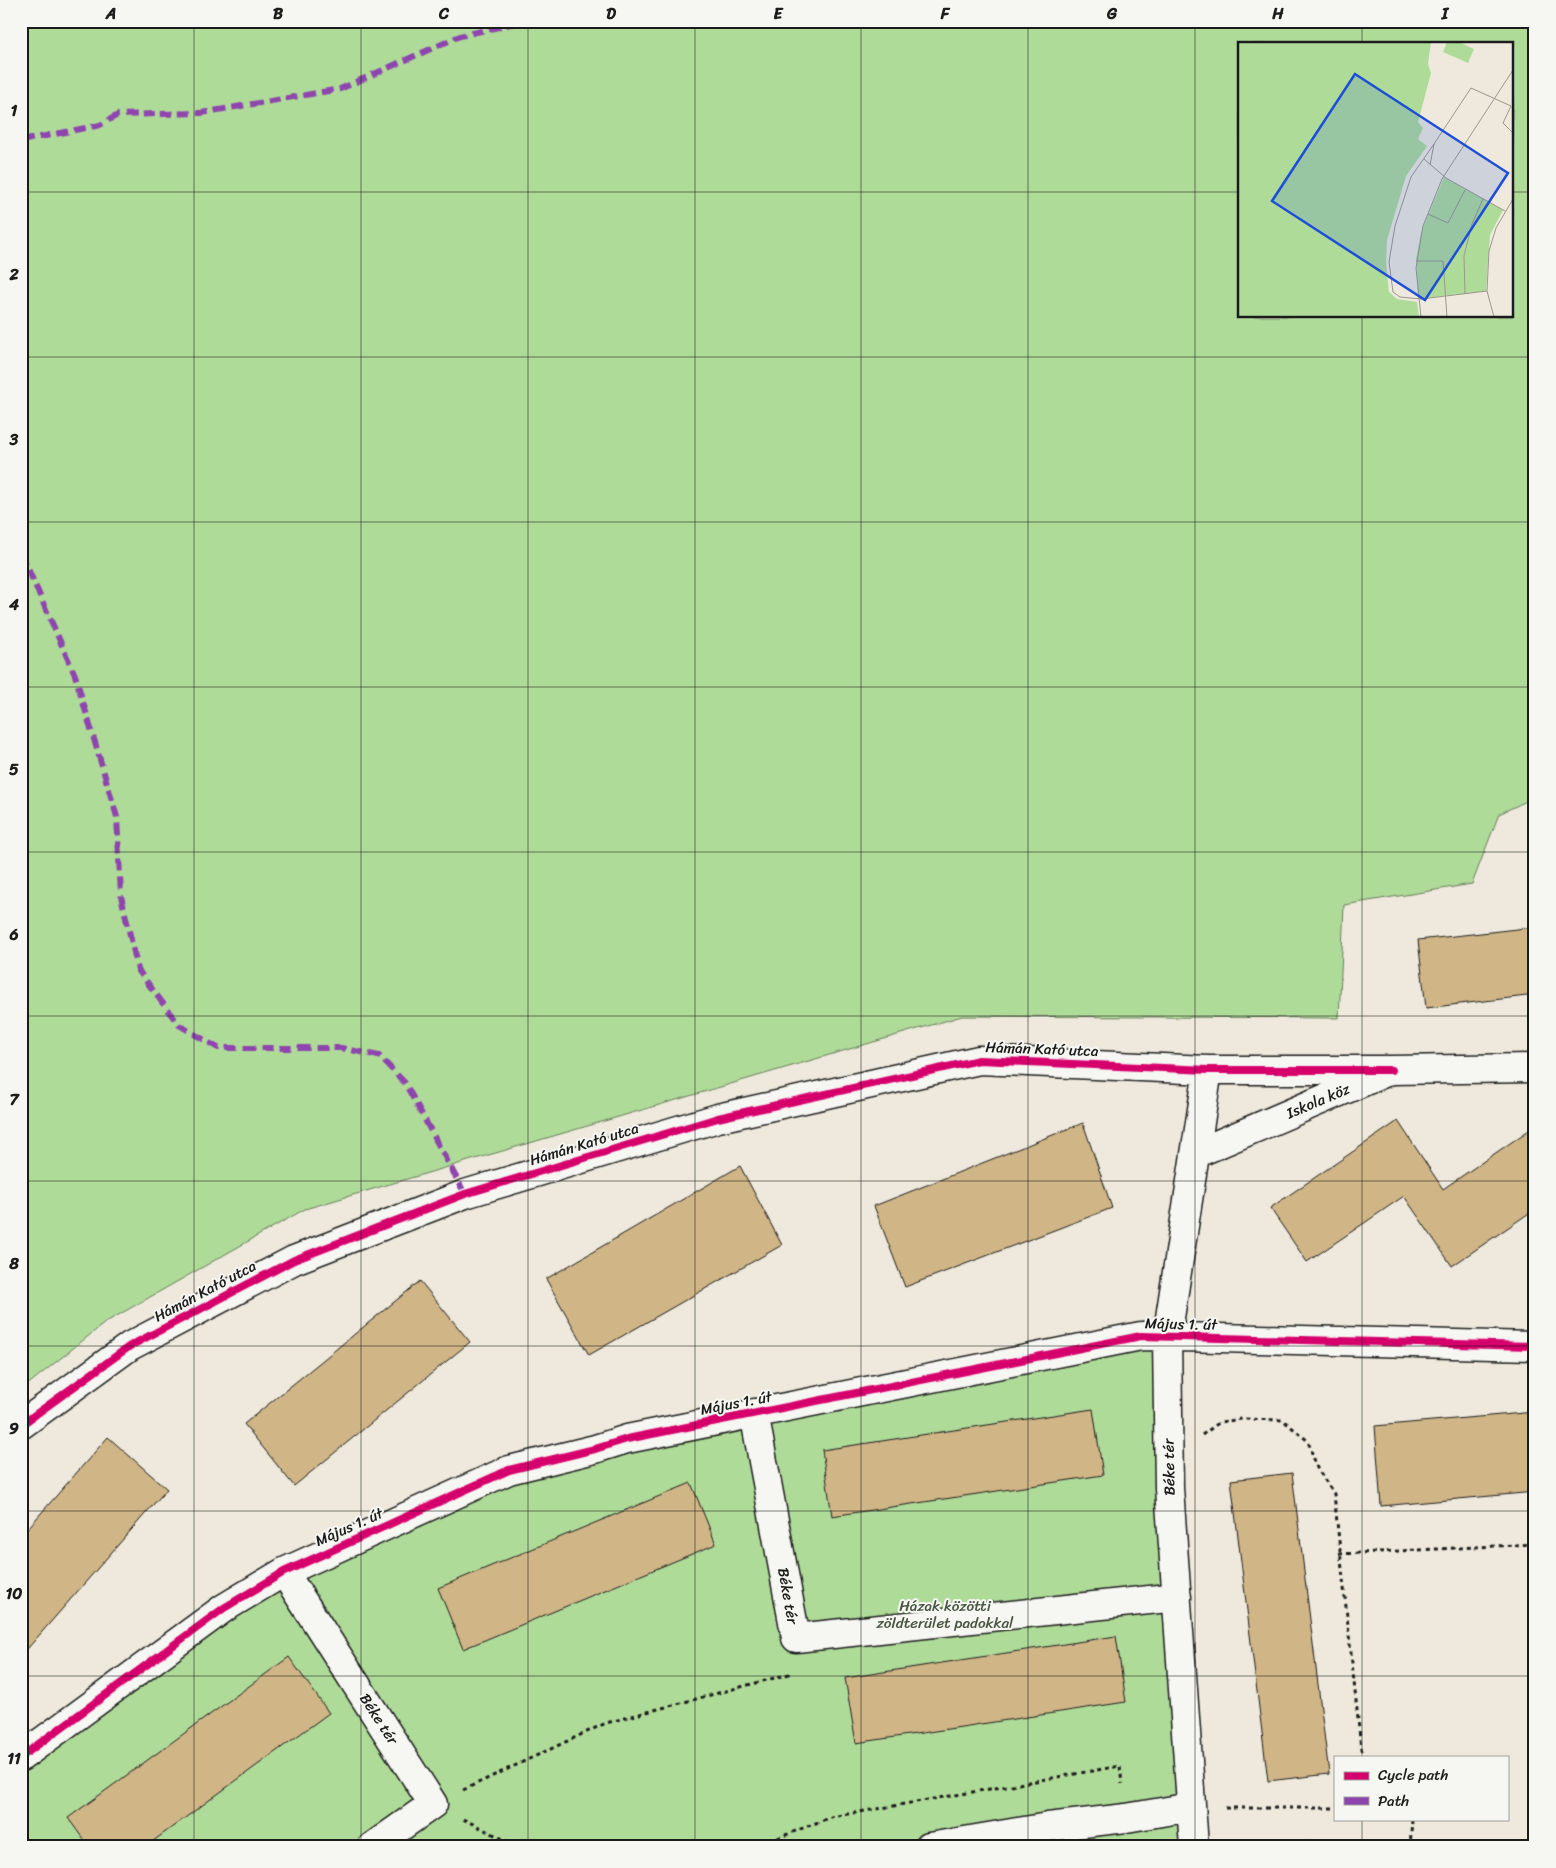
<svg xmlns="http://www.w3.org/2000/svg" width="1556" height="1868" font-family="Sriracha,sans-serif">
<rect width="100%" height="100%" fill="#eee9dc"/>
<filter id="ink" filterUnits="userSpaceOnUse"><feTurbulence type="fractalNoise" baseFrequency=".02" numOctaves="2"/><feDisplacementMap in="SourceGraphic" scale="10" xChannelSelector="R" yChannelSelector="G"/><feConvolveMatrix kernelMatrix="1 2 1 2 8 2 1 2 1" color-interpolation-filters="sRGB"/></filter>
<g filter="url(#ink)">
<!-- green -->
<path fill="#afdb99" stroke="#667c5a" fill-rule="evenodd" d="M21 21H1535V797L1499 814 1472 884 1344 905 1339 1018 962 1016 305 1209 106 1322 21 1390ZM1240 44H1512V316H1240Z
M1167 1337 1194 1847H21V1765L307 1561 566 1456Z"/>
<!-- building -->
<path fill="#d0b586" stroke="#1c1c1c" d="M1535 927V995L1426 1008 1418 940Z
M1398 1121 1443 1189 1535 1126V1209L1452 1266 1404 1196 1307 1262 1270 1208Z
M1083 1123 1112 1208 905 1287 874 1206Z
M740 1166 782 1245 589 1355 546 1279Z
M420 1281 470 1342 294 1486 244 1424Z
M1093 1409 1103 1475 832 1516 822 1450Z
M1535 1412V1492L1381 1506 1375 1426Z
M108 1437 167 1489 21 1656V1536Z
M1292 1473 1329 1774 1268 1781 1231 1480Z
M691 1483 716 1544 463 1649 438 1588Z
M1116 1636 1126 1702 856 1743 845 1678Z
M289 1657 329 1713 145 1847H89L68 1818Z
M1337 1841V1847H1265V1842Z"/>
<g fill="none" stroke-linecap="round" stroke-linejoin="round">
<!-- minor casing -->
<g stroke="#1c1c1c" stroke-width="31">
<path id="minor" d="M1195 1154 1391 1070 1535 1068
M754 1413 796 1638 1177 1597
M21 1425 130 1346 294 1260 465 1194 718 1118 979 1060 1208 1070H1391
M284 1572 433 1804 372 1847
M21 1757 224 1608 284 1572 509 1470 595 1449 627 1439 1141 1336 1535 1346
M929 1847 1048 1827 1126 1818 1191 1807
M1194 1847 1169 1488 1167 1337 1208 1070"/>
</g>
<!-- path -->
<path stroke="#1c1c1c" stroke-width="3" stroke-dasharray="4 4" stroke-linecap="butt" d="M1202 1435 1220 1422 1242 1419 1283 1420 1308 1441 1317 1468 1334 1494 1362 1757
M1339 1554 1535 1544
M463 1790 606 1723 793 1673
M1225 1808H1335
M463 1819 519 1847
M755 1847 831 1817 1120 1766 1122 1784
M1410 1847 1412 1819"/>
<!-- minor -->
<use href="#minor" stroke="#f6f6f2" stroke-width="28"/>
<!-- quiet -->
<path stroke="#8e44ad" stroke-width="6" stroke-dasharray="12 6" stroke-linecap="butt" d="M21 141 100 125 118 115 201 113 340 89 460 36 524 21
M21 553 75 675 117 817 121 896 138 970 179 1025 218 1048H341L379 1056 405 1083 465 1194"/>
<!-- cycleway casing -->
<g stroke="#f6f6f2" stroke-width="11">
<path id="cycleway" d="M21 1425 130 1346 294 1260 465 1194 718 1118 979 1060 1208 1070H1391
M21 1757 224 1608 284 1572 509 1470 595 1449 627 1439 1141 1336 1535 1346"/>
</g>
<!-- cycleway -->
<use href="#cycleway" stroke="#d6006c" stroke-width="8"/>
</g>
</g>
<!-- grid -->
<path fill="none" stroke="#1c1c1c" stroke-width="1" stroke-opacity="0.55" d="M194 21V1847M361 21V1847M528 21V1847M695 21V1847M861 21V1847M1028 21V1847M1195 21V1847M1362 21V44M21 192H1240M1512 192H1535M1362 316V1757M21 357H1535M21 522H1535M21 687H1535M21 852H1535M21 1016H1535M21 1181H1535M21 1346H1535M21 1511H1535M21 1676H1535M1362 1819V1847"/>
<g text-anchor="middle" stroke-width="4" stroke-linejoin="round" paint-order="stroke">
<!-- street labels -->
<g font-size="15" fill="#1c1c1c" stroke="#f6f6f2">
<text transform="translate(1042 1049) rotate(2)" y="5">Hámán Kató utca</text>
<text transform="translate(1318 1101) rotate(-23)" y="5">Iskola köz</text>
<text transform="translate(584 1144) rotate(-17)" y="5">Hámán Kató utca</text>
<text transform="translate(205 1291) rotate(-28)" y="5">Hámán Kató utca</text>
<text transform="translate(1181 1324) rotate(1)" y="5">Május 1. út</text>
<text transform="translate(736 1403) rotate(-11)" y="5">Május 1. út</text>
<text transform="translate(1169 1467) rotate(-91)" y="5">Béke tér</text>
<text transform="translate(349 1527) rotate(-24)" y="5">Május 1. út</text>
<text transform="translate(788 1596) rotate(80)" y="5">Béke tér</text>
<text transform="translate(379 1719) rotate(57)" y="5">Béke tér</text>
</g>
<!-- park labels -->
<g font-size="15" fill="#485542" stroke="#f6f6f2">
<text x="945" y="1611">Házak közötti<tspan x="945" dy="17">zöldterület padokkal</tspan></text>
</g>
</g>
<!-- overview -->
<g transform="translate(1238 42)">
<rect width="275" height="275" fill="#eee9dc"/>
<path d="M0 0H193L190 22 193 31 180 80 185 86 180 97 189 104 168 134 149 198 148 220 151 250 159 257 179 260 181 275H0ZM209 0H221L236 7 230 21 205 10ZM206 135 265 168 252 193 248 249 180 257 178 217 183 190Z" fill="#afdb99"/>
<path fill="none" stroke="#9a978f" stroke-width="1" d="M196 102 173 135 157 184 151 220 155 250 162 255 183 257 249 249M186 117 208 136 267 169M192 123 196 102 233 46 273 64 265 81 275 91M190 172 210 181 227 148M275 215V259M178 219H205L209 275M227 252 226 214 234 182 245 157M183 275 178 226 185 184 204 137 275 28M256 275 249 249 251 209 258 186 275 157"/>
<path fill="#1d4ed8" fill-opacity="0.15" stroke="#1d4ed8" stroke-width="2.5" d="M117 32 270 131 187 258 34 159Z"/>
<rect width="275" height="275" fill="none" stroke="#1c1c1c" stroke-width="2.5"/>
</g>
<!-- margin -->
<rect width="1556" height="1868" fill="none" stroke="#f6f6f2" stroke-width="55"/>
<!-- legend -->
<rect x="1334" y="1756" width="175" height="65" fill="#f6f6f2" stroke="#9f9f9c"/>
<rect x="1344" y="1772" width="25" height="8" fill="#d6006c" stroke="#9f9f9c"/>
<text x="1378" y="1780" font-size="15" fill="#1c1c1c">Cycle path</text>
<rect x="1344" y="1797" width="25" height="8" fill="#8e44ad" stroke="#9f9f9c"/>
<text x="1378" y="1806" font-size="15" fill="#1c1c1c">Path</text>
<rect x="28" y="28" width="1500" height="1812" fill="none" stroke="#1c1c1c" stroke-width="2"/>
<g font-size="16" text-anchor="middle" font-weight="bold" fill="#1c1c1c">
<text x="111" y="19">A</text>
<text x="278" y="19">B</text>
<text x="444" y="19">C</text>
<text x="611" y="19">D</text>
<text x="778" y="19">E</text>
<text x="945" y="19">F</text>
<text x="1112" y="19">G</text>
<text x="1278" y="19">H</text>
<text x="1445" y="19">I</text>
<text x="14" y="116">1</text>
<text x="14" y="280">2</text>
<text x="14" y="445">3</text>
<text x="14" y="610">4</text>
<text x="14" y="775">5</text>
<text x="14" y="940">6</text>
<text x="14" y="1105">7</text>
<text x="14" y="1269">8</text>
<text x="14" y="1434">9</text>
<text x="14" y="1599">10</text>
<text x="14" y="1764">11</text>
</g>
</svg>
